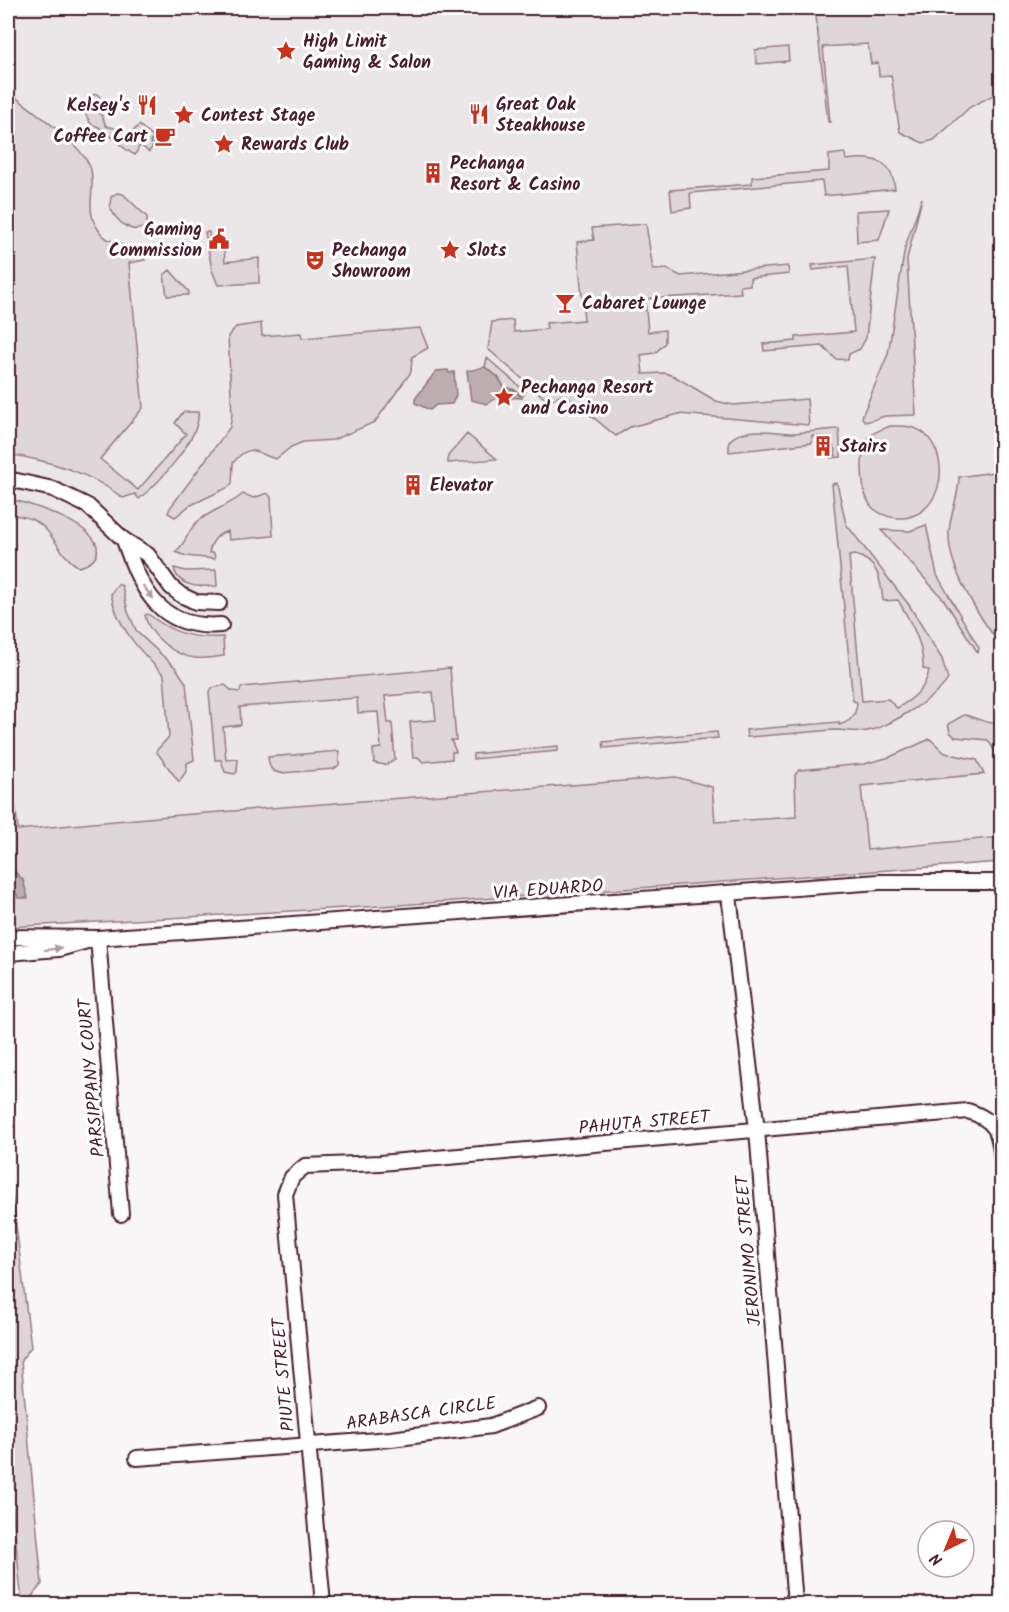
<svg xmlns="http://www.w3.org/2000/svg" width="1009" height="1612" font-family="Kalam,sans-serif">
<rect width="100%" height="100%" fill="#f8f6f7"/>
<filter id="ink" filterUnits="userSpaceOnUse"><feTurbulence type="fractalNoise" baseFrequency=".0167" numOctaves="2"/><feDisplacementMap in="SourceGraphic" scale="12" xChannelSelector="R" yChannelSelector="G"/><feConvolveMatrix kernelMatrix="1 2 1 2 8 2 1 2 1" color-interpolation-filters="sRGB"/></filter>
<g filter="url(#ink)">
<!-- built -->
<path fill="#ebe6e8" d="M8 8H1001V837L867 850 861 787 797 817 714 822 8 838Z"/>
<!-- green -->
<path fill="#ded6d9" stroke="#947a82" stroke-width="1.5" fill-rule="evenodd" d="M815 8H1001V91L970 107 934 140 923 143 900 132 891 75 879 76 878 63 871 64 868 44 823 47 830 122H828Z
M788 47 789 61 757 64 755 50Z
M8 91C28 108 85 145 91 170 96 194 83 209 100 232 110 247 140 244 145 260L129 263 143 408 100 459 138 490 186 434 175 423 183 412H198C202 436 158 484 139 499L135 494 123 498C89 472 50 461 8 454Z
M97 94 100 97 92 106 102 116 106 126 118 129 128 137 139 125 154 138 150 142 154 145 149 152 140 145 135 155C118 147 109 129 91 124L86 115 89 96Z
M845 153 846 160C872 156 892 159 895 189L824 196 822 181 690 193 691 208 672 211 670 190 752 184V177L829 171V155Z
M117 193 123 194 147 217V226C131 236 116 221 110 207L111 197Z
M922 198 907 259 916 415 885 416 866 422 862 418 863 414 888 354 905 247Z
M889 209 879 240 857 242 856 211Z
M646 224 653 270 667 269 681 276 788 266 789 274 750 278V285L740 286 741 293 645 299 648 332 665 330V343L655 353 641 355 643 374 665 373 674 376 716 401 733 405 807 399 809 425 679 414 630 427 616 436 567 396H559L549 402 488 349 492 322 513 320 514 332 547 329 546 323 584 320 577 242 594 240 592 228Z
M205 232H209L211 248 224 246 225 262 259 258V283L218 285 212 270Z
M875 259 866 338 860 349 849 354 848 360 836 359 822 346 764 351 763 344 796 341V337L854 332 848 266 813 270 812 265Z
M170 270 189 292 188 295 167 296 164 275Z
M261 323 262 336 301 333 302 338 420 328 428 348 412 357 411 372 375 422 333 440 303 442 291 447 276 459C258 455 251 440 233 463L232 483 229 487 189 506 175 517 168 513 170 508 230 427 232 414 228 336 236 327Z
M487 358 526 392 523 396 515 390 504 387 498 377 485 367Z
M890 426C902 426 915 425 925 434 954 462 940 521 896 518 886 517 873 511 869 503 861 490 858 448 870 436 875 431 883 429 890 426Z
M839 429 841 457 830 458 836 455C834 442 825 436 812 436V443L729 452V441C744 425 773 433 793 433 808 432 824 430 839 429Z
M467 434 497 459 448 463V456Z
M1000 471 1002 485 1001 645C980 619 947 567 949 532 950 513 959 497 959 477Z
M837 483 846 524 909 605 942 659 948 679C939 696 887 728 867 731 857 733 846 730 835 730 805 732 776 735 747 737L746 730 839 722V725C852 721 856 715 857 702L853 701 832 484ZM855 555C878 561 881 580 883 601L898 600C910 621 924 643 923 669L929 670C926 689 913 699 897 708L888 699 862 701 849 556Z
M267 493 271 497 273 536 229 540 228 531C217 534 211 542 209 553H214L215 559 186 556 175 552C186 545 187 531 197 522 211 510 229 506 243 494L254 498Z
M18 501C35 506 103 527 97 553 95 562 86 565 79 567 50 550 55 515 8 515V502Z
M926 525 937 575 979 648 978 653 944 600 881 530 910 531Z
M174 568 186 571 216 570 217 586C201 587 178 588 174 568Z
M118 584 122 586 128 612 137 632 176 668 186 683 194 760 187 763V770L179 782 156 751 169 737 164 675C141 652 117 628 111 594Z
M148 614C172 633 192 639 223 637L224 656C215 657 204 659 195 658 175 656 148 635 145 615Z
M450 668 456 740H451L456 752H452V759L423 762 418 757 413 758 410 722 436 720 433 692 385 696 388 723H392L395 759 386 765 374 763 373 749 381 748 378 712 358 713 357 698 240 707 241 725 223 727 226 760 238 759 237 772 234 774 225 772 221 760H215L209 692 212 688 225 685 232 691 240 692 241 687Z
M964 715C978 717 987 726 1001 722V773L996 753 988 740 955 737 950 732 948 724Z
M8 732 18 830 180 815 676 777 712 787 715 822 796 817 795 775 799 770 864 764 890 757 930 739 945 753 977 760 984 774 861 786 867 850 1001 837V862L399 905 8 927V888L10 890 13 887 17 893 15 872 8 865Z
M717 732 718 738 604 748 603 742Z
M558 746V751L473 759V754Z
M339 751V765L334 769 281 773C270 772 269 766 268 757Z
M8 1160 31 1347 21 1360 42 1584 32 1596 33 1604H22L8 1463Z"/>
<!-- water -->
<path fill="#bdadb0" stroke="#8f747b" stroke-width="1.5" d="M485 367 498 377 504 387 515 390 522 398 498 397 487 404 471 400 467 371Z
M448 370 449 373 454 372 456 395 452 404 436 405 430 410 415 403V399L436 371Z
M8 865 23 880 28 898H18L14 887 10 891 8 888Z"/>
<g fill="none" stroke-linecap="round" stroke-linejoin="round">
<!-- minor casing -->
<g stroke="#4a1f2b" stroke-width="18">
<path id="minor" d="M8 479 53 489 88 506 124 540 148 555 171 587 181 595 196 602 219 603
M124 540C141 590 160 630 221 625
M729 895 757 1130 795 1604
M8 937 98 938 879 882H1002
M98 938 121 1214
M8 953 59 949 87 941
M137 1458 391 1439 491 1426 538 1408
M323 1604 285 1194 292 1177 305 1166 380 1163 968 1111C997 1121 999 1131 1002 1160"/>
</g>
<!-- minor -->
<use href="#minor" stroke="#fff" stroke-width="14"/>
</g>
<!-- one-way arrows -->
<defs><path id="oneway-solid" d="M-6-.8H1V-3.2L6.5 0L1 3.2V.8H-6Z" transform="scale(1.5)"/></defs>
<g fill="#ae9aa0">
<use href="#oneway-solid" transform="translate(148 592) rotate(52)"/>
<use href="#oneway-solid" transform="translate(53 949) rotate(-7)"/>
</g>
</g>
<!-- icons -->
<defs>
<g id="sight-bare" transform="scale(1.62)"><path d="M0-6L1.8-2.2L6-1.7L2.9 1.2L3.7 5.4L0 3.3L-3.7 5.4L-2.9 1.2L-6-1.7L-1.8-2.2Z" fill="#c8321e" stroke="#fff" stroke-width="2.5" paint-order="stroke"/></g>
<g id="restaurant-bare" transform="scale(1.62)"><path d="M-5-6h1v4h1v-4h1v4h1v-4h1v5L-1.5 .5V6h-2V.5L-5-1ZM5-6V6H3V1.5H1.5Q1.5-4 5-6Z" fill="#c8321e" stroke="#fff" stroke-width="2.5" paint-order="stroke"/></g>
<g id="cafe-bare" transform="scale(1.62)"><path d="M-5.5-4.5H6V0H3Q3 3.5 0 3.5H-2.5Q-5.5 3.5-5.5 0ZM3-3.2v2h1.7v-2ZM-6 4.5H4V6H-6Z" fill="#c8321e" stroke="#fff" stroke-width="2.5" paint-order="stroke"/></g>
<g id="building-bare" transform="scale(1.62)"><path d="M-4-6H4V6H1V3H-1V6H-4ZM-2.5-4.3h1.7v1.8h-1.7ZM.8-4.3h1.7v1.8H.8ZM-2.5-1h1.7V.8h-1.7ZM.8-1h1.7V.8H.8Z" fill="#c8321e" stroke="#fff" stroke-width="2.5" paint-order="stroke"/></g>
<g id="civic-bare" transform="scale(1.62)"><path d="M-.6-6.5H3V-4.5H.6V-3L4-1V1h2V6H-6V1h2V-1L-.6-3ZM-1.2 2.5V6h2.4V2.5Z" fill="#c8321e" stroke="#fff" stroke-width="2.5" paint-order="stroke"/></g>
<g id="theatre-bare" transform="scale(1.62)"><path d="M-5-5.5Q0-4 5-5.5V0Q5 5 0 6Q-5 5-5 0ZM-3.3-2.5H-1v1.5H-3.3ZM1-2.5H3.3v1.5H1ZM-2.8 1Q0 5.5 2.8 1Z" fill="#c8321e" stroke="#fff" stroke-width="2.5" paint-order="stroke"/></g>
<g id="bar-bare" transform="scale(1.62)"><path d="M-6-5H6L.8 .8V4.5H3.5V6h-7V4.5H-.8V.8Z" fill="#c8321e" stroke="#fff" stroke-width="2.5" paint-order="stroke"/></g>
</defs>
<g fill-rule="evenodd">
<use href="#sight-bare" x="286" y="51"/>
<use href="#restaurant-bare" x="147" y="105"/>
<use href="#restaurant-bare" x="479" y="114"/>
<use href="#sight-bare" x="184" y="115"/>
<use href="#cafe-bare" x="165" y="136"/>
<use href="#sight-bare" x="224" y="144"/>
<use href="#building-bare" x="433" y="173"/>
<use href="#civic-bare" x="219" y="239"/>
<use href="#sight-bare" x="450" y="250"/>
<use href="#theatre-bare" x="315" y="260"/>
<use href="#bar-bare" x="565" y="303"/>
<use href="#sight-bare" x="504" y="397"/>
<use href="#building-bare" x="823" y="446"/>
<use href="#building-bare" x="413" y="485"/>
</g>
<g text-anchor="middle" stroke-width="6" stroke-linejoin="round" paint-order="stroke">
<!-- poi labels -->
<g font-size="18" font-weight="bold" fill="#4a1f2b" stroke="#fff" text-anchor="start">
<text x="303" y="47">High Limit<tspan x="303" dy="21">Gaming &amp; Salon</tspan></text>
<text x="496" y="110">Great Oak<tspan x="496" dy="21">Steakhouse</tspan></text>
<text x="130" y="111" text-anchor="end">Kelsey's</text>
<text x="201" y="121">Contest Stage</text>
<text x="148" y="142" text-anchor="end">Coffee Cart</text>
<text x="241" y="150">Rewards Club</text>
<text x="450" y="169">Pechanga<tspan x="450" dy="21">Resort &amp; Casino</tspan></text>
<text x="202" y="235" text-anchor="end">Gaming<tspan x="202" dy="21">Commission</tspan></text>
<text x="332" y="256">Pechanga<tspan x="332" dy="21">Showroom</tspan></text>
<text x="467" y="256">Slots</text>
<text x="582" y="309">Cabaret Lounge</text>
<text x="521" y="393">Pechanga Resort<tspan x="521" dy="21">and Casino</tspan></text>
<text x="840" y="452">Stairs</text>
<text x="430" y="491">Elevator</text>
</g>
<!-- street labels -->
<g font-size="18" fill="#4a1f2b" stroke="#fff">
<text transform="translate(548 889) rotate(-4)" y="6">VIA EDUARDO</text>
<text transform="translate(91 1078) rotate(-95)" y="6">PARSIPPANY COURT</text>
<text transform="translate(644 1122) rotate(-5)" y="6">PAHUTA STREET</text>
<text transform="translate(748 1251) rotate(-95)" y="6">JERONIMO STREET</text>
<text transform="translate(283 1375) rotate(-95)" y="6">PIUTE STREET</text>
<text transform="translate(421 1413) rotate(-8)" y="6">ARABASCA CIRCLE</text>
</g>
</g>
<!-- margin -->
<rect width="1009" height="1612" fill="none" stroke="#fff" stroke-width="30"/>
<rect x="15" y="15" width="979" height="1582" fill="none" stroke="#4a1f2b" stroke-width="2" filter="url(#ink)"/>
<!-- north arrow -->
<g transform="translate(946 1549) rotate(223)"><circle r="28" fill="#ffffff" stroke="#b7a5aa" stroke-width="1.5"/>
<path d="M0-4.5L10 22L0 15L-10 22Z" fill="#c8321e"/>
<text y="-9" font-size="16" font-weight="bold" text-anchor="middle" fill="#4a1f2b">N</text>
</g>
</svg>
